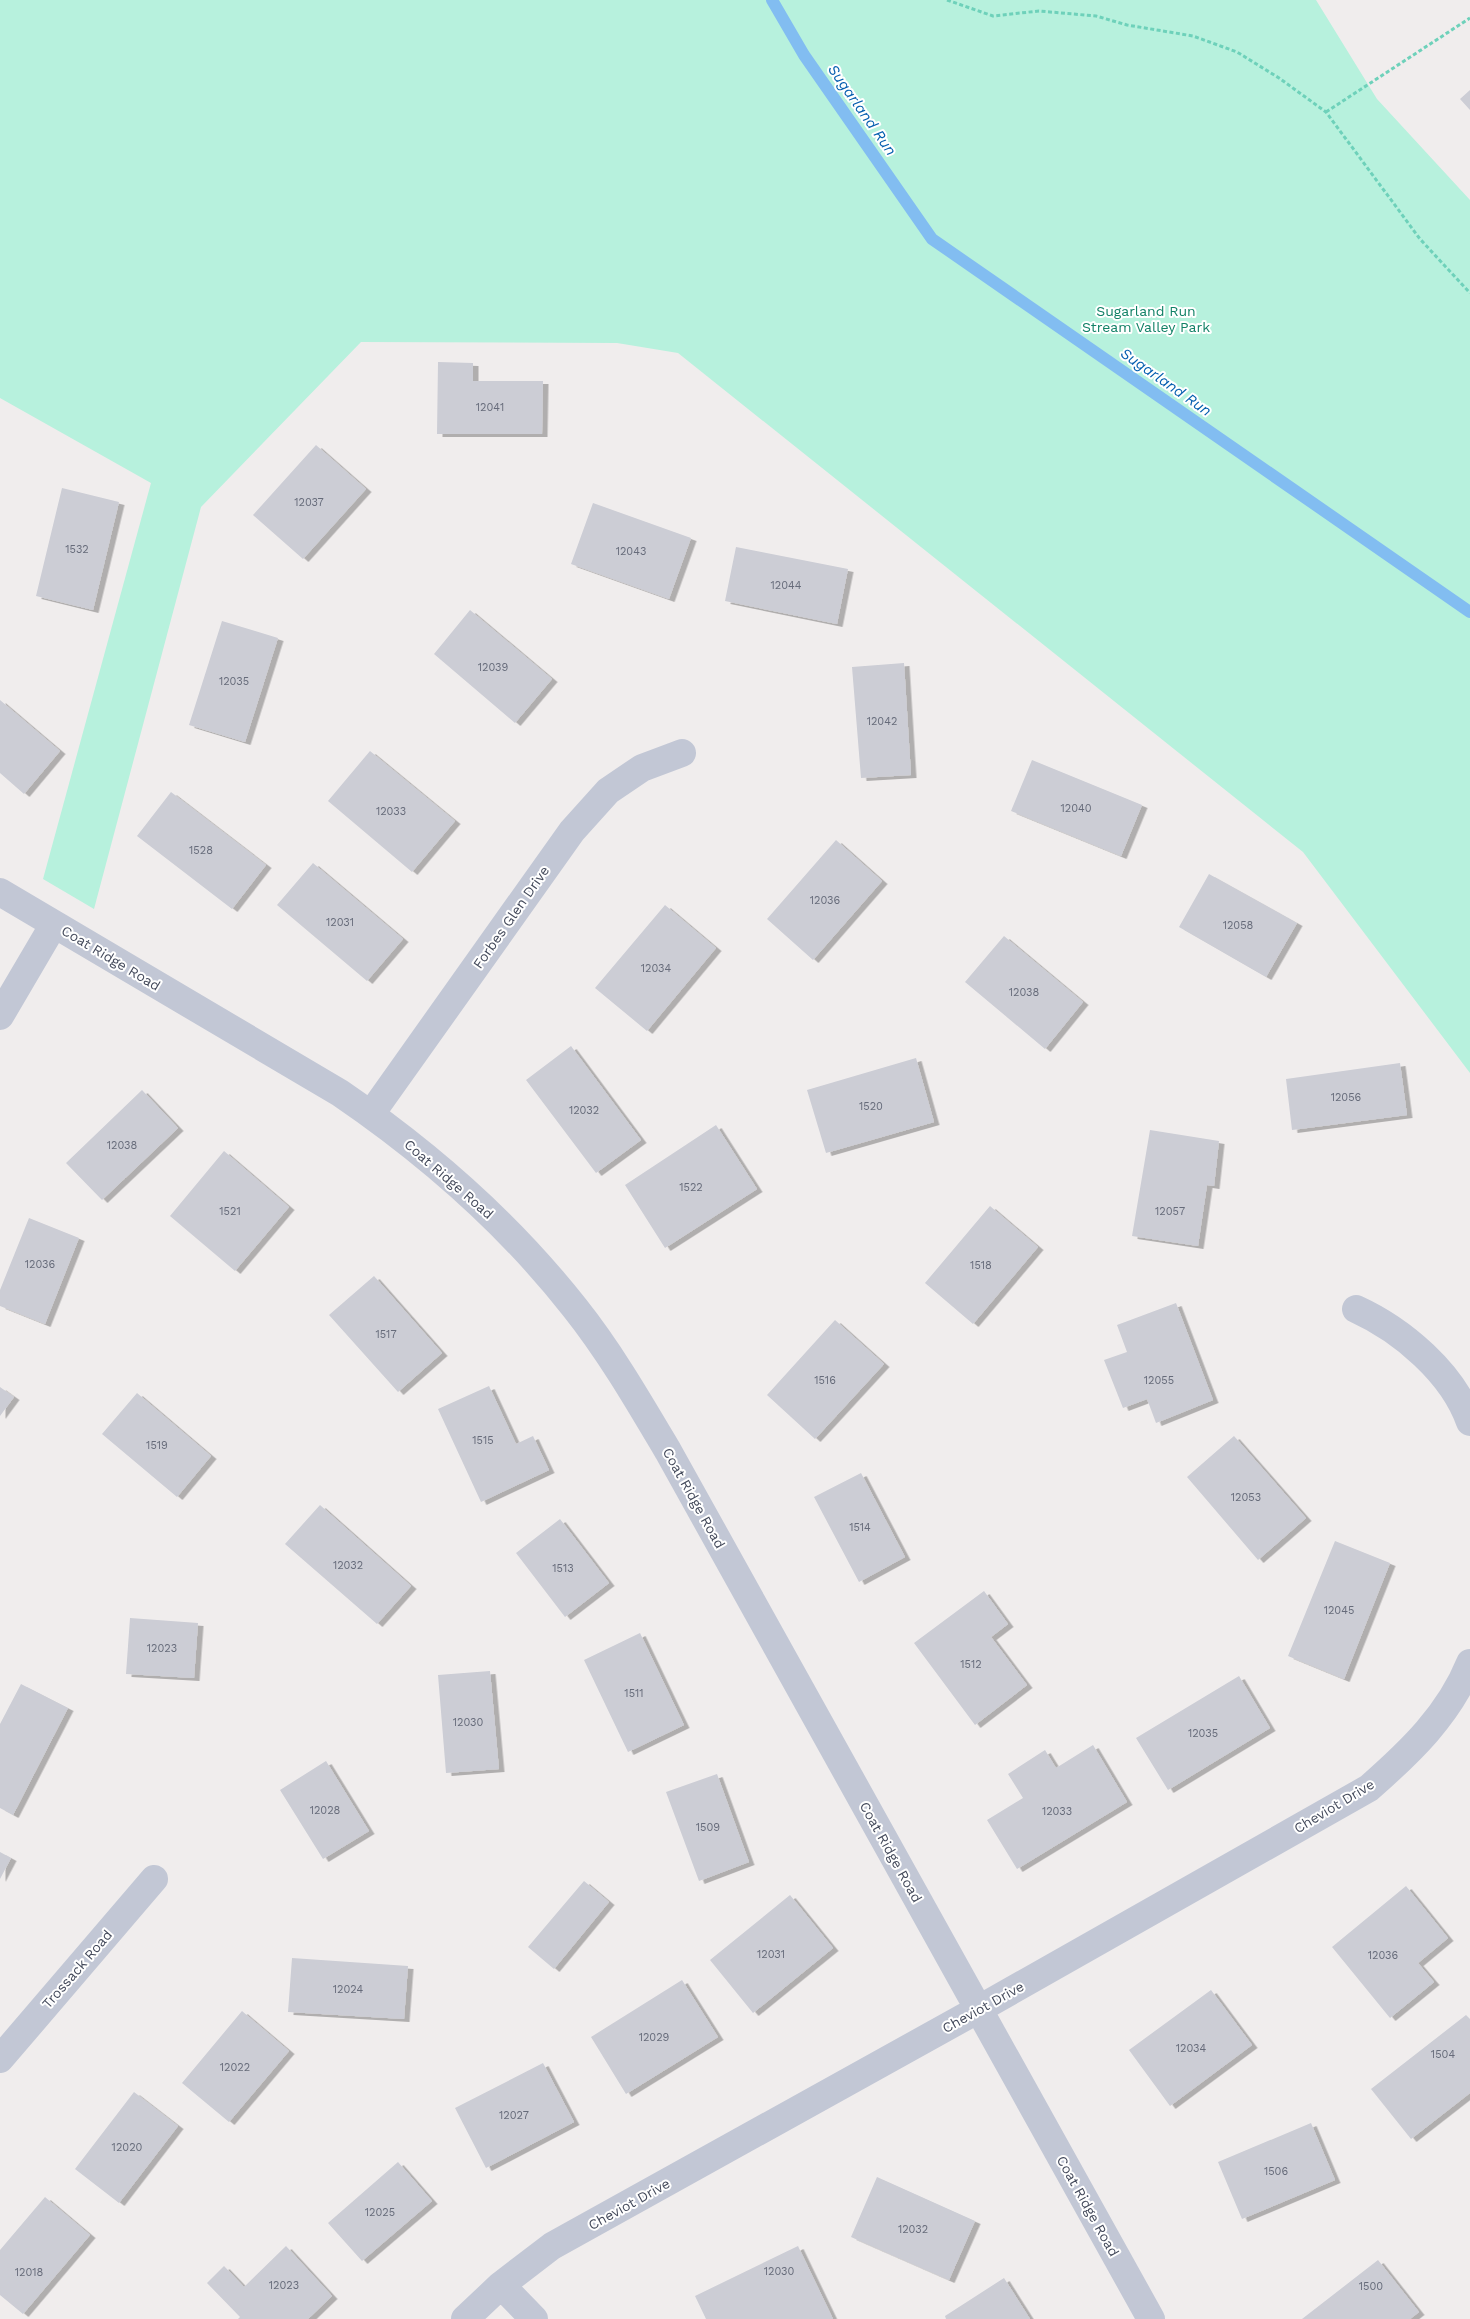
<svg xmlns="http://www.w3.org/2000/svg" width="1470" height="2319" font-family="'Work Sans',sans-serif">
<defs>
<filter id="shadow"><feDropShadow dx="5.5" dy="3" stdDeviation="0" flood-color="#0004"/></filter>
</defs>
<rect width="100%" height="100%" fill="#f0eded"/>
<!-- green -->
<path fill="#b7f1dd" d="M0 0H1316L1377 99 1470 200V1073L1303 852 678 353 617 343 361 342 201 507 94 909 43 879 151 483 0 398Z"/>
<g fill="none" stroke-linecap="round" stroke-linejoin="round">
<!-- stream -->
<path stroke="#82bdf1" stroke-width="12" d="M772 0 804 55 932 239 1470 612"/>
</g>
<!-- building -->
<path fill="#cccdd5" filter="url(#shadow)" d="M1470 90V110L1460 99Z
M438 362 473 363V381H543L542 434H437Z
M316 445 366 489 303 559 253 515Z
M62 488 119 502 93 610 36 596Z
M593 503 691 538 669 599 571 564Z
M736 547 848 569 837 624 725 601Z
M470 610 552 679 515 723 434 654Z
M222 621 278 638 245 742 189 725Z
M904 663 911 775 861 778 852 667Z
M0 700 60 751 24 794 0 773Z
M370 751 455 821 412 872 328 801Z
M1032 760 1142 805 1121 856 1011 811Z
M171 792 266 865 232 909 137 836Z
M836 840 882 881 813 960 767 919Z
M313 863 403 939 367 981 277 905Z
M1209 874 1297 923 1266 977 1179 927Z
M665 905 716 948 647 1031 595 988Z
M1004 936 1083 1002 1045 1049 965 982Z
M571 1046 641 1140 596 1173 526 1080Z
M916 1058 934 1122 826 1153 807 1090Z
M1400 1063 1407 1115 1292 1130 1286 1079Z
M142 1090 178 1128 102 1200 66 1163Z
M716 1125 757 1189 665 1248 625 1185Z
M1150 1130 1219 1141 1214 1186 1207 1185 1198 1246 1132 1236Z
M224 1151 289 1207 235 1271 170 1216Z
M990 1206 1038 1247 973 1324 925 1283Z
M29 1218 79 1238 45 1324 0 1306V1290Z
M374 1276 442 1353 398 1392 329 1315Z
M1176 1303 1213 1400 1156 1423 1147 1399 1123 1408 1104 1360 1127 1352 1117 1325Z
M835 1320 884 1364 815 1439 767 1395Z
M489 1386 516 1444 533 1436 549 1470 481 1502 438 1409Z
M0 1387 14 1397 0 1416Z
M137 1393 211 1456 177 1497 102 1434Z
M1234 1436 1306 1518 1258 1560 1187 1477Z
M861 1473 905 1557 859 1582 814 1497Z
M320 1505 411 1586 377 1624 285 1544Z
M560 1519 609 1583 565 1617 516 1553Z
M1335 1541 1390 1563 1344 1679 1288 1656Z
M984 1591 1008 1624 991 1637 1027 1685 975 1725 914 1643Z
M130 1618 198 1623 194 1678 126 1674Z
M640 1633 684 1725 628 1752 584 1660Z
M490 1671 499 1769 446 1773 438 1675Z
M1239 1676 1270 1728 1168 1790 1136 1738Z
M21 1684 68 1708 13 1815 0 1808V1724Z
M1093 1745 1127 1802 1017 1869 987 1820 1023 1798 1008 1774 1045 1750 1056 1768Z
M326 1761 369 1831 323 1859 280 1790Z
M717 1774 749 1862 699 1881 666 1792Z
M0 1852 11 1858 0 1879Z
M584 1881 609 1902 554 1969 528 1947Z
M1406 1886 1448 1938 1418 1963 1434 1982 1390 2018 1332 1947Z
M790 1895 833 1948 753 2013 710 1960Z
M292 1958 408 1966 404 2019 288 2012Z
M682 1980 718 2037 626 2094 591 2037Z
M1211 1990 1252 2045 1170 2106 1129 2050Z
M242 2011 289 2051 229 2122 182 2083Z
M1466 2015 1470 2019V2093L1411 2139 1371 2089Z
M543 2063 574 2122 486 2168 455 2108Z
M134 2092 178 2126 119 2203 75 2169Z
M1311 2123 1335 2180 1242 2219 1218 2162Z
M398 2162 432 2201 362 2261 328 2223Z
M877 2177 975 2221 949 2280 851 2237Z
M45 2197 90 2235 23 2314 0 2295V2250Z
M286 2246 332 2296 308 2319H238L240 2317 207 2283 224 2266 244 2287Z
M798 2246 833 2319H706L695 2296Z
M1378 2260 1419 2312 1410 2319H1302Z
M1004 2278 1030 2319H946L945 2316Z"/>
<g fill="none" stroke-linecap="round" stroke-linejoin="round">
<!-- path -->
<path stroke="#6ed1ba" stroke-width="3" stroke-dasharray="4 2.5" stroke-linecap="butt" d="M947 0 993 16 1039 11 1096 16 1127 25 1193 36 1237 52 1279 78 1326 112 1420 239 1470 293
M1326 112 1470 18"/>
<!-- minor -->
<path stroke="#c2c7d5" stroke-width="28" d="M0 892 340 1093C428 1153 509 1224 575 1308 610 1352 639 1402 668 1451L1151 2319
M0 1016 54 924
M371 1114 572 831 608 791 642 768 682 753
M1356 1309C1402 1330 1453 1373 1470 1422
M0 2059 154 1879
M501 2285 534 2319
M465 2319 501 2285 552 2246 979 2009 1369 1788C1410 1752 1449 1715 1470 1663"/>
</g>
<g text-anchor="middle" stroke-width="4" stroke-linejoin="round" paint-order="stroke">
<!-- number labels -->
<g font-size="11" fill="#666b7a">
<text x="490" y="411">12041</text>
<text x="309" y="506">12037</text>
<text x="77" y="553">1532</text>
<text x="631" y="555">12043</text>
<text x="786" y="589">12044</text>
<text x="493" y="671">12039</text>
<text x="234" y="685">12035</text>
<text x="882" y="725">12042</text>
<text x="1076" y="812">12040</text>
<text x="391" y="815">12033</text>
<text x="201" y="854">1528</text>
<text x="825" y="904">12036</text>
<text x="340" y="926">12031</text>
<text x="1238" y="929">12058</text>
<text x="656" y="972">12034</text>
<text x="1024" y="996">12038</text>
<text x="1346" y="1101">12056</text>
<text x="871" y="1110">1520</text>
<text x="584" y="1114">12032</text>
<text x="122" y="1149">12038</text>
<text x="691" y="1191">1522</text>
<text x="230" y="1215">1521</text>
<text x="1170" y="1215">12057</text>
<text x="40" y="1268">12036</text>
<text x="981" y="1269">1518</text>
<text x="386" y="1338">1517</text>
<text x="825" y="1384">1516</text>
<text x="1159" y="1384">12055</text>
<text x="483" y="1444">1515</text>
<text x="157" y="1449">1519</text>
<text x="1246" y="1501">12053</text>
<text x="860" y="1531">1514</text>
<text x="348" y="1569">12032</text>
<text x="563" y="1572">1513</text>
<text x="1339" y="1614">12045</text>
<text x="162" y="1652">12023</text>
<text x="971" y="1668">1512</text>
<text x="634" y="1697">1511</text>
<text x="468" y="1726">12030</text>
<text x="1203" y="1737">12035</text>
<text x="325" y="1814">12028</text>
<text x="1057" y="1815">12033</text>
<text x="708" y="1831">1509</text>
<text x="771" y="1958">12031</text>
<text x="1383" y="1959">12036</text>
<text x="348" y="1993">12024</text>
<text x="654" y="2041">12029</text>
<text x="1191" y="2052">12034</text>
<text x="1443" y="2058">1504</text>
<text x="235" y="2071">12022</text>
<text x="514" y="2119">12027</text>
<text x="127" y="2151">12020</text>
<text x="1276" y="2175">1506</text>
<text x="380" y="2216">12025</text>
<text x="913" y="2233">12032</text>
<text x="779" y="2275">12030</text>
<text x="29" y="2276">12018</text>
<text x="284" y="2289">12023</text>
<text x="1371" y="2290">1500</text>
</g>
<!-- park labels -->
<g font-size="14" fill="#118166" stroke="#fff">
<text x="1146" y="316">Sugarland Run<tspan x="1146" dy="16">Stream Valley Park</tspan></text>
</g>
<!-- street labels -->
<g font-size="14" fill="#444a5b" stroke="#fff">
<text transform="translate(511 917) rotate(-55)" y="5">Forbes Glen Drive</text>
<text transform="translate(111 958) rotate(31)" y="5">Coat Ridge Road</text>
<text transform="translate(449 1179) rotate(41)" y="5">Coat Ridge Road</text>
<text transform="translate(694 1498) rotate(61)" y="5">Coat Ridge Road</text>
<text transform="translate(1334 1806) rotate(-31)" y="5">Cheviot Drive</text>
<text transform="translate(891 1852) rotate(61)" y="5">Coat Ridge Road</text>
<text transform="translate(77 1969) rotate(-49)" y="5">Trossack Road</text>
<text transform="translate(983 2007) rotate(-29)" y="5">Cheviot Drive</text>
<text transform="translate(629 2204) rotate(-29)" y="5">Cheviot Drive</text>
<text transform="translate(1088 2206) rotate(61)" y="5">Coat Ridge Road</text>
</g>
<!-- water labels -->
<g font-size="15" font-style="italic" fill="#045eaf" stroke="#fff">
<text transform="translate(862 110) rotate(55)" y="5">Sugarland Run</text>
<text transform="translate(1166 382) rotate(35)" y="5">Sugarland Run</text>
</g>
</g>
</svg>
